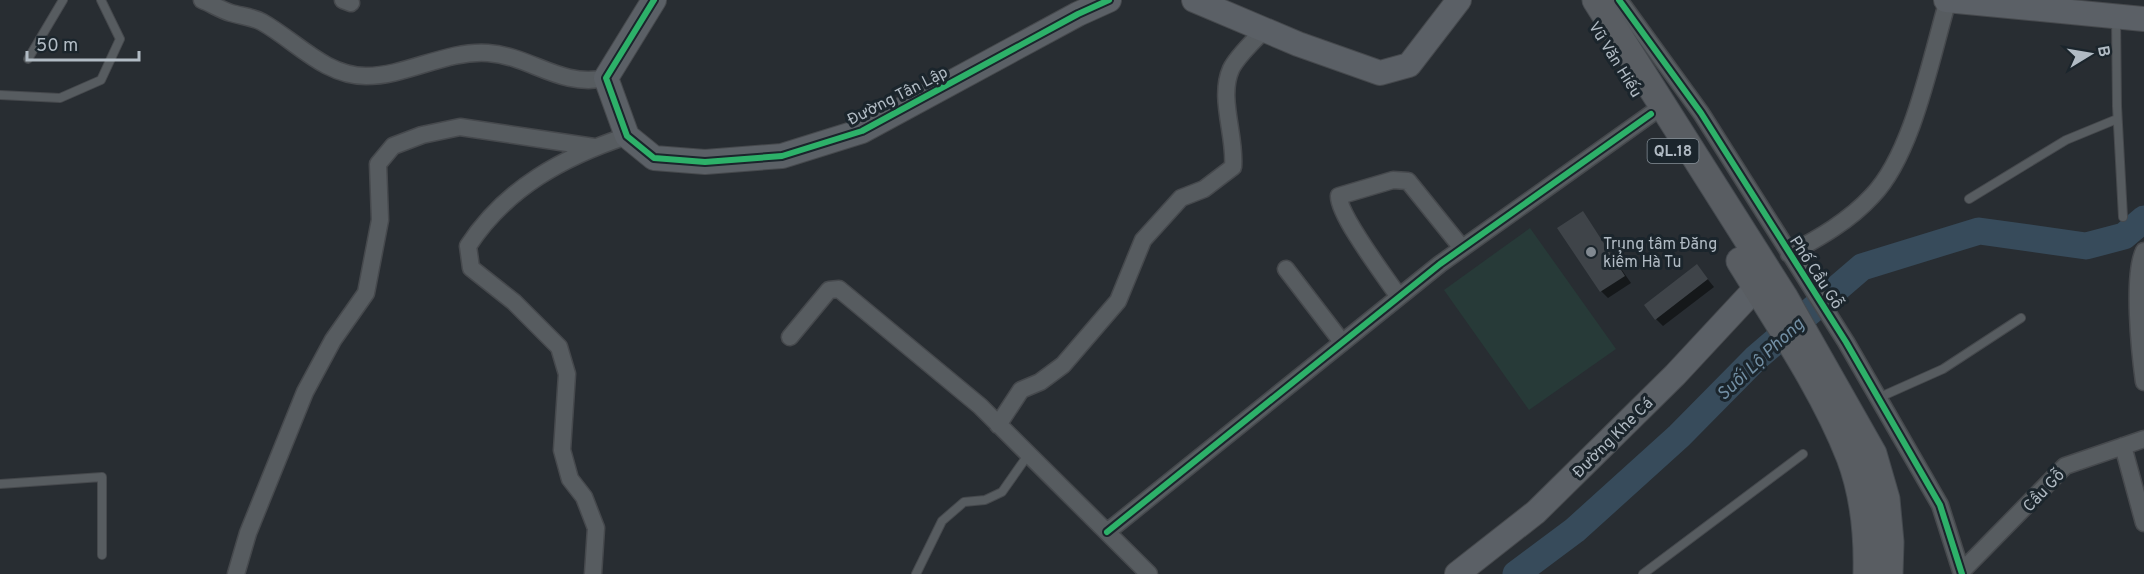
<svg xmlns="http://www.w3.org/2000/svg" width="2144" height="574" font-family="Overpass,sans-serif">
<rect width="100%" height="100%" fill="#282d32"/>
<!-- green -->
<path fill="#273a38" d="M1530 228 1616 349 1529 410 1444 290Z"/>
<!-- shadow -->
<path fill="#0007" d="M1582 213 1631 283 1608 298 1601 291Z
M1697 266 1714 287 1663 326 1656 319Z"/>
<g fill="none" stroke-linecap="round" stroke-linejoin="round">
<!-- river -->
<path stroke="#374b5b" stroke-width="27" d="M1516 574 1575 530 1679 436 1756 358 1862 267 1979 231 2086 246 2124 236 2144 219"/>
</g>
<!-- building -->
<path fill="#3f4449" d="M1583 211 1625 276 1600 292 1557 228Z
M1697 264 1708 279 1655 320 1644 305Z"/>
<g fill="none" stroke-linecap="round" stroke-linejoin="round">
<!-- lane casing -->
<g stroke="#46494d" stroke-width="10">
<path id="lane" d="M2116 17 2117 106 2123 217
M28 59 63 0
M0 95 60 98 101 80 120 39 101 0
M1969 199 2066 140 2117 119
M1878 398 1943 369 2021 318
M0 484 102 477V555
M916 574 942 521 964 502 985 500 1002 492 1028 455
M1643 574 1803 454"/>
</g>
<!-- street casing -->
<g stroke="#46494d" stroke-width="19">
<path id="street" d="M202 0C212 4 221 10 231 13 241 16 253 17 262 22 296 41 325 76 366 76 407 76 446 50 488 53 531 56 560 88 606 78
M343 0 351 3
M1619 0 1701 113 1846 342 1940 505 1962 574
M2144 251C2132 276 2140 353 2144 382
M1789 254C1819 238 1849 221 1872 196 1913 154 1931 57 1948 0
M1286 269 1342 342
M1399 297C1387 279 1338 215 1339 196L1393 180 1408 181 1462 248
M790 337 829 290 839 289 980 406 1149 574
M998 425 1021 390 1040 382 1063 365 1118 301 1143 240 1181 198 1204 189 1233 167C1236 136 1218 98 1231 69 1238 55 1254 41 1265 29
M2123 446 2144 523
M1107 532 1440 264 1651 114
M1962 571 2065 466 2144 439
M236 574 248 533 305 392 333 340 366 293 380 220 378 164 393 146 422 135 460 127 594 147
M593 574 596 528 584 497 570 479 562 450 567 374 559 347 514 302 471 268 468 246C506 188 563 157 627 136"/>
</g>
<!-- secondary casing -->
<g stroke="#46494d" stroke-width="26">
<path id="secondary" d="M654 0 606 78 627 136 654 158 705 162 782 156 862 131 1078 14 1109 0
M1194 0 1298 44 1380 73 1409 65 1459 0
M1946 0 2144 19
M1457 574 1536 512 1675 375 1756 288"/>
</g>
<!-- primary casing -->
<g stroke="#454a4f" stroke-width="29">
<path id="primary" d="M1596 0 1784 297 1873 454 1886 499 1890 542 1889 574
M1740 261C1778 323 1824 390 1850 457 1864 494 1868 535 1867 574"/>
</g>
<!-- lane -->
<use href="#lane" stroke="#575c60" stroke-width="8"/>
<!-- street -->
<use href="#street" stroke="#575c60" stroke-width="16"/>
<!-- secondary -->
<use href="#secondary" stroke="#5b6066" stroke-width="24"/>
<!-- primary -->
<use href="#primary" stroke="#595d62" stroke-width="27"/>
<!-- cycleway casing -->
<g stroke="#1b252c" stroke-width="10">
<path id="cycleway" d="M654 0 606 78 627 136 654 158 705 162 782 156 862 131 1078 14 1109 0
M1619 0 1701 113 1846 342 1940 505 1962 574
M1107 532 1440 264 1651 114"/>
</g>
<!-- cycleway -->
<use href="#cycleway" stroke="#2db169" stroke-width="6"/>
</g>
<!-- markers -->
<circle fill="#818991" stroke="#1b252c" stroke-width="2" cx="1591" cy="252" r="6"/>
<g text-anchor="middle" stroke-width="6" stroke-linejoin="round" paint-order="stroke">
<!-- shield labels -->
<rect fill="#1b252c" stroke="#848e96" stroke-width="1.5" x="1647.5" y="139" width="51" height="24" rx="4.5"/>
<g font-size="15" font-weight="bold" fill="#b1bbc4">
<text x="1673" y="156">QL.18</text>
</g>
<!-- street labels -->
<g font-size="16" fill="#b1bbc4" stroke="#1b252c">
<text transform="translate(1616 59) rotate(58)" y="6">Vũ Văn Hiếu</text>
<text transform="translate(897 95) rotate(-27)" y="6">Đường Tân Lập</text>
<text transform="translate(1817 272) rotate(57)" y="6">Phố Cầu Gỗ</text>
<text transform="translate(1612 437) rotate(-45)" y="6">Đường Khe Cá</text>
<text transform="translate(2043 490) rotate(-46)" y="6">Cầu Gỗ</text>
</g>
<!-- poi labels -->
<g font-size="16" fill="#b1bbc4" stroke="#1b252c" text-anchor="start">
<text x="1603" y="249">Trung tâm Đăng<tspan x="1603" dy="18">kiểm Hà Tu</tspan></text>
</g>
<!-- water labels -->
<g font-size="18" font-style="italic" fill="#7390a5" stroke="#1b252c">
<text transform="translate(1760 359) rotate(-43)" y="6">Suối Lộ Phong</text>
</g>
</g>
<!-- north arrow -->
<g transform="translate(2090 54) rotate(79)" stroke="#1b252c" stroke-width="4.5" paint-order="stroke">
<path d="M0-4.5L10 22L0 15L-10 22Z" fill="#b1bbc4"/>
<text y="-9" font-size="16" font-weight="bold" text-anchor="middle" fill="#b1bbc4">B</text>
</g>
<!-- scale -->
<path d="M27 51v9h112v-9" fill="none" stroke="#b1bbc4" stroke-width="3"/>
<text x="36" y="51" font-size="18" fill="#b1bbc4" stroke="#1b252c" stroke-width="4.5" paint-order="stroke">50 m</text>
</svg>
